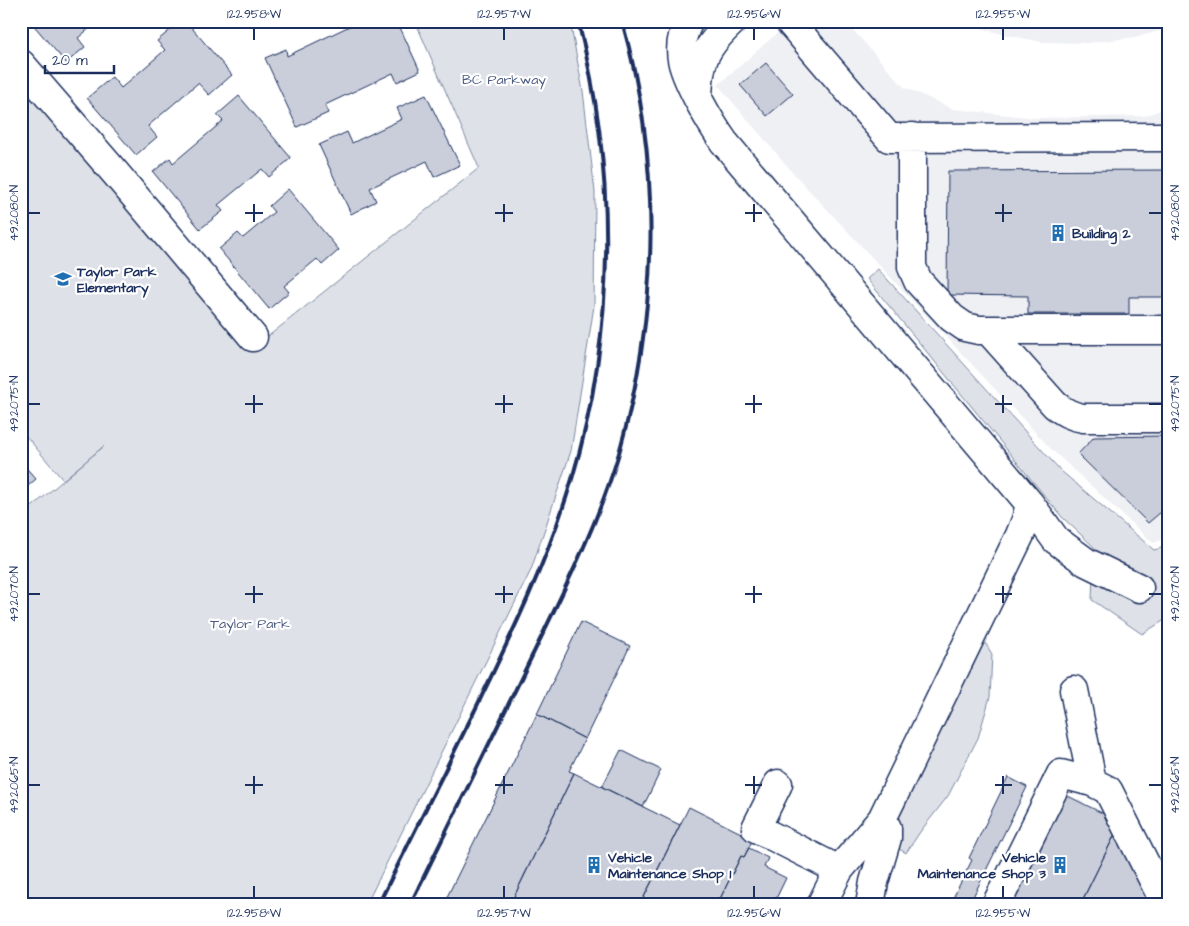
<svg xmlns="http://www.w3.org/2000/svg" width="1189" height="926" font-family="'Architects Daughter',sans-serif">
<rect width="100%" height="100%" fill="#fff"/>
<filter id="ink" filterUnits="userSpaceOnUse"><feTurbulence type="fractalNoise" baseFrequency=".02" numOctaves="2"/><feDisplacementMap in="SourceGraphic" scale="10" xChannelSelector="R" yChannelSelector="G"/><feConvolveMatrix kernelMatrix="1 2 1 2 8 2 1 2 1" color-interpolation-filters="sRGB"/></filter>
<g filter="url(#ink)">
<!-- built -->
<path fill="#eff0f4" d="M791 21H845L904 87 953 109 1036 118 1145 116 1168 107V538L1153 543 1050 448 794 174 718 85Z
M957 21H1168V29L1136 37 1089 43 1042 42 998 33Z"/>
<!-- green -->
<path fill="#dee1e7" stroke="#7c88a2" d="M415 21H570L583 91 595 192 594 306 571 451 531 570 366 905H21V516L104 446 63 480 21 430V76L250 345 271 334 479 168Z
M878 269 1061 471 1154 550 1168 546V618L1142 634 1092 600 1094 547 1062 517 867 279Z
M984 641 992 654 990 697 978 738 948 796 920 832 906 853 891 844 896 813Z"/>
<!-- building -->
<path fill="#caceda" stroke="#1b2f5e" d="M30 21H98L78 38 85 47 66 63Z
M181 21H186L232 75 209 95 198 83 148 126 157 137 136 155 87 98 112 77 121 88 165 50 157 41Z
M360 21H397L420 71 397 82 393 73 325 105 328 113 297 127 265 58 286 49 287 56Z
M1070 21H1097L1074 26Z
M766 63 793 94 767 116 740 85Z
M426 95 460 165 434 177 427 161 370 188 376 201 351 214 319 145 347 132 352 143 402 119 397 108Z
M239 96 291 158 269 177 262 169 218 205 223 211 200 229 153 172 170 158 173 163 223 121 217 115Z
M1168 170V297H1129V314H1028V296L947 295 948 171Z
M288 189 339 250 322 265 317 259 284 286 289 292 269 309 219 249 238 233 243 238 274 212 269 206Z
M1168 436V506L1148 523 1078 454 1094 437Z
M21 462 36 479 21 492Z
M581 622 630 646 585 739 537 714Z
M537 714 585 739 569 771 574 773 510 905H443Z
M621 750 661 770 643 807 602 787Z
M574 773 680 825 640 905H510Z
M1008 777 1027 787 969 905H946L949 899 952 900 972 860 969 858Z
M1058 791 1116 820 1119 826 1080 905H1001Z
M689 807 753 839 744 857 741 856 717 905H640Z
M1119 826 1157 905H1080Z
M749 848 768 858 764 867 786 878 773 905H717L741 856 744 857Z"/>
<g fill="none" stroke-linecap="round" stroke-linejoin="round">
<!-- minor casing -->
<g stroke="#1b2f5e" stroke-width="31">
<path id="minor" d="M689 21C673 50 684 72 698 99 706 114 714 128 724 142L1030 504 1056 540 1086 562 1139 588
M789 21 889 138 1168 137
M21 64 117 175 253 337
M698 99C699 60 704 48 733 21
M912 137V267L918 281 952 318 965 327 979 330H1168
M988 330 1055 405C1064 412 1071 416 1083 418H1168
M1074 690 1092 782
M778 784 756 828 839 870
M882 819 1020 535 1026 520 1030 504
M821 905 839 870 882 819 887 828V838L874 882 870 905
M996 905 1061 774 1092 782 1108 790 1166 905"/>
</g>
<!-- minor -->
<use href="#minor" stroke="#fff" stroke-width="28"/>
<!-- rail -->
<path stroke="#1b2f5e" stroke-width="4" d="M378 905C410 840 442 776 474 712 511 636 548 560 572 479 616 331 617 170 578 21
M410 905C451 822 492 739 532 656 564 590 598 524 619 453 659 312 662 162 622 21"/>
</g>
</g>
<!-- ticks -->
<path fill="none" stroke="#1b2f5e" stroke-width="2" d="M254 28V40M504 28V40M754 28V40M1003 28V40M254 204V222M504 204V222M754 204V222M1003 204V222M28 213H40M245 213H263M495 213H513M745 213H762M995 213H1012M1149 213H1162M254 395V413M504 395V413M754 395V413M1003 395V413M28 404H40M245 404H263M495 404H513M745 404H762M995 404H1012M1149 404H1162M254 586V603M504 586V603M754 586V603M1003 586V603M28 594H40M245 594H263M495 594H513M745 594H762M995 594H1012M1149 594H1162M254 776V794M504 776V794M754 776V794M1003 776V794M28 785H40M245 785H263M495 785H513M745 785H762M995 785H1012M1149 785H1162M254 886V898M504 886V898M754 886V898M1003 886V898"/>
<!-- icons -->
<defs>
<g id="building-bare" transform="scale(1.35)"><path d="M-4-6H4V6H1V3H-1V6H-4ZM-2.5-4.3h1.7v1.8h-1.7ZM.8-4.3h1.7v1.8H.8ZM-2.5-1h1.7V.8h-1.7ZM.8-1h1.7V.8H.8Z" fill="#1f6fb2" stroke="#fff" stroke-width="2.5" paint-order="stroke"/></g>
<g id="school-bare" transform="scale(1.35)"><path d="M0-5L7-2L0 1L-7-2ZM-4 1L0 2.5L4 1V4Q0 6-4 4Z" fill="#1f6fb2" stroke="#fff" stroke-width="2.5" paint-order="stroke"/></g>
</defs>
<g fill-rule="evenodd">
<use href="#building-bare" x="1058" y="233"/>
<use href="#school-bare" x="63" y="279"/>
<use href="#building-bare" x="594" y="865"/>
<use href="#building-bare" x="1060" y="865"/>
</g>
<g text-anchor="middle" stroke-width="4.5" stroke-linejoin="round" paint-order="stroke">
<!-- park labels -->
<g font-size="14" fill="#4c5c80" stroke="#fff">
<text x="504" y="84">BC Parkway</text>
<text x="250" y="628">Taylor Park</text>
</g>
<!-- poi labels -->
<g font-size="14" font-weight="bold" fill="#1b2f5e" stroke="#fff" text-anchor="start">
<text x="1072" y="238">Building 2</text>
<text x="77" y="276">Taylor Park<tspan x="77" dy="16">Elementary</tspan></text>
<text x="608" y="862">Vehicle<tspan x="608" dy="16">Maintenance Shop 1</tspan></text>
<text x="1046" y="862" text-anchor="end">Vehicle<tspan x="1046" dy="16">Maintenance Shop 3</tspan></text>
</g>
</g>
<!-- margin -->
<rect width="1189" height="926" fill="none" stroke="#fff" stroke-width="55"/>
<!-- scale -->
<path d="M45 65v8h69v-8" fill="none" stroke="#1b2f5e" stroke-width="2.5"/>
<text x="52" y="65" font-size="15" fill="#1b2f5e" stroke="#ffffff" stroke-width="4" paint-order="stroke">20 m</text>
<rect x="28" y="28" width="1134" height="870" fill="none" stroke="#1b2f5e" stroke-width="2"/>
<g font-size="12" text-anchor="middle" fill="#1b2f5e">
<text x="254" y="18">122.958°W</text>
<text x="504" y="18">122.957°W</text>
<text x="754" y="18">122.956°W</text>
<text x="1003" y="18">122.955°W</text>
<text transform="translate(14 213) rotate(-90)" y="4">49.2080°N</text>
<text transform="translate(1175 213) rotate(-90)" y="4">49.2080°N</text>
<text transform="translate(14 404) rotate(-90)" y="4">49.2075°N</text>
<text transform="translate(1175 404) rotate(-90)" y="4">49.2075°N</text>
<text transform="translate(14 594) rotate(-90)" y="4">49.2070°N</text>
<text transform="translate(1175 594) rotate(-90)" y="4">49.2070°N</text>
<text transform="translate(14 785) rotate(-90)" y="4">49.2065°N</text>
<text transform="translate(1175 785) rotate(-90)" y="4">49.2065°N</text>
<text x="254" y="917">122.958°W</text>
<text x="504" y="917">122.957°W</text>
<text x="754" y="917">122.956°W</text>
<text x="1003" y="917">122.955°W</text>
</g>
</svg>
